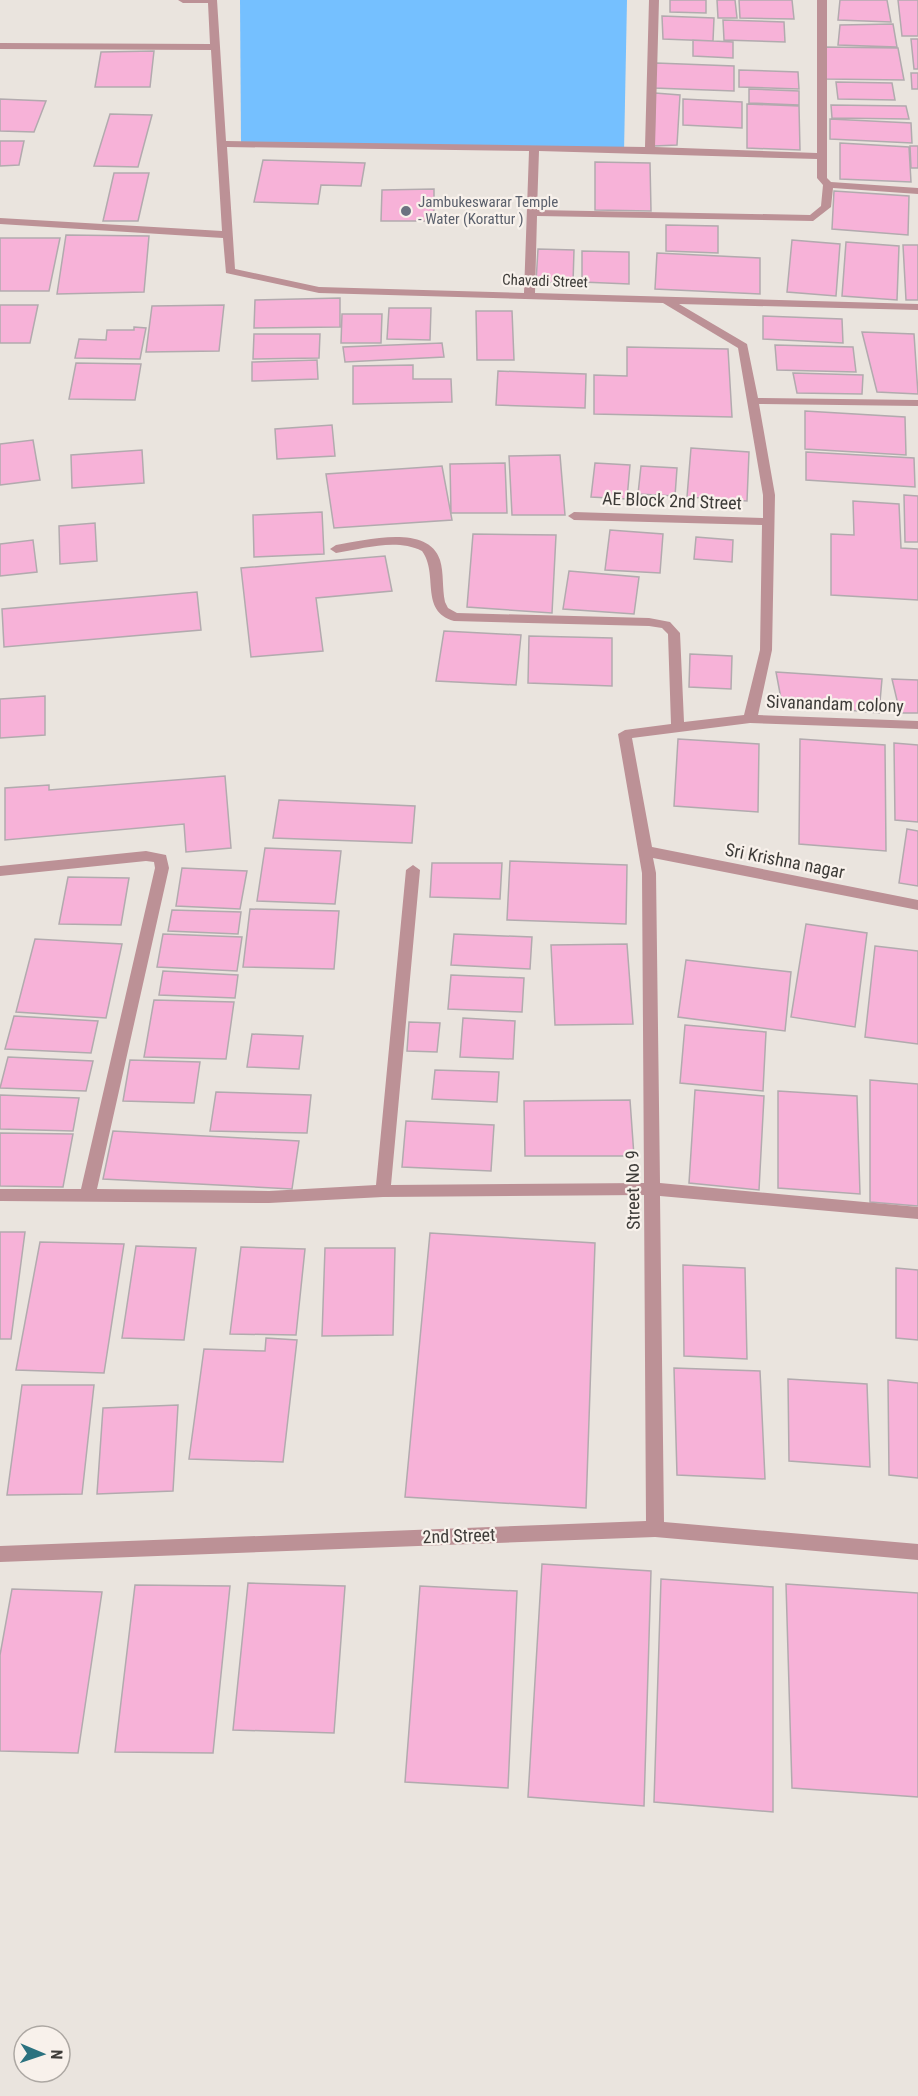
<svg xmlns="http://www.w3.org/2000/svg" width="918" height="2096" font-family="'Roboto Condensed',sans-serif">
<rect width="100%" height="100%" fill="#eae4de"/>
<!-- water -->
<path fill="#75c0ff" d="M240 0H627L624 152 241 143Z"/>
<!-- building -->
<path fill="#f7b2d8" stroke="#b2aaae" stroke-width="1.5" d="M670 0H706V13L670 12Z
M717 0H735L737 18H718Z
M739 0H792L794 19 740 18Z
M840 0H887L891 22 838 20Z
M898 0H918V36H902Z
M662 16 714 18 713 41 663 39Z
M723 20 784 22 785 42 724 40Z
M893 24 897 47 838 45 840 25Z
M911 39H918V69H914Z
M693 40 733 42V58L693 56Z
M823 47 898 48 904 80 826 79Z
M154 51 150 87H95L101 52Z
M656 63 734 66V91L654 88Z
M739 70 798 72 799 89 739 87Z
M911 73H918V89H912Z
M836 82 892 83 895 100 838 99Z
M749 89 799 91V105L749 103Z
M655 93 680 95 677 145 654 146Z
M0 99 46 101 34 132 0 131Z
M683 99 742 102V128L683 125Z
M747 104 799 106 800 150 747 148Z
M831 105 906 106 909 119 832 118Z
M110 114 152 115 138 167 94 166Z
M830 119 911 123 912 143 830 139Z
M0 141H24L19 165 0 166Z
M840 143 909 147 911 182 840 179Z
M910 146H918V168H911Z
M263 160 365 163 361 186 321 185 318 204 254 202Z
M595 162 650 163 651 211 595 210Z
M114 173H149L138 221H103Z
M434 189V221H381L382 190Z
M834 191 909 196 908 235 832 229Z
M666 225 718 226V253L666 251Z
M66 235 149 236 144 292 57 294Z
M0 238H60L49 291H0Z
M792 240 840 244 836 296 787 292Z
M846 242 899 246 897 300 842 296Z
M903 245H918V300H906Z
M538 249 574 250 573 283 536 282Z
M582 251 629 252V284L582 282Z
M657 253 760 258V294L655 289Z
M340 298V327L254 328 255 300Z
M0 305H38L30 343H0Z
M224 305 219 351 146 352 152 306Z
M389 308H431L430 340 387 339Z
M476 311H512L514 360H477Z
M342 314H382L381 343H341Z
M763 316 842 319 843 343 763 339Z
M134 327 146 328 140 359 75 358 79 339 106 340 107 330H134Z
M862 332 914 334 918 394 877 392Z
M254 334H320L319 358 253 359Z
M442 343 444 357 345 362 343 347Z
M775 345 853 347 856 372 777 370Z
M627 347 728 349 732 417 594 414V375L627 376Z
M317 360 318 379 252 381V362Z
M76 363 141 364 135 400 69 399Z
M413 365V379H451L452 402 353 404V366Z
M498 371 586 374 585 408 496 405Z
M793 373 863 375 862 394 797 393Z
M805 411 905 417 906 455 805 449Z
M332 425 335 456 277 459 275 429Z
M33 440 40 480 0 485V444Z
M691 448 749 452 747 501 687 497Z
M142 450 144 483 72 488 71 455Z
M806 452 914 458 915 487 806 480Z
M560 455 565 515H512L509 456Z
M505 463 507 513H451L450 464Z
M595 463 630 465 627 499 591 497Z
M442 466 452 520 334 528 326 474Z
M641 466 677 468 675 496 638 494Z
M904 495 918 496V542H905Z
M853 501 899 504 901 548 918 549V600L831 595V534L854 535Z
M322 512 324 554 254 557 253 515Z
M95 523 97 561 60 564 59 526Z
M610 530 663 534 660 573 605 570Z
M473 534 556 535 552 613 467 607Z
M696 537 733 540 732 562 694 559Z
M33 540 37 572 0 576V544Z
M385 556 392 591 316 598 323 651 251 657 241 568Z
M569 571 639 577 634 614 563 609Z
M197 592 201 630 4 647 2 609Z
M444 631 521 635 516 685 436 681Z
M529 636 612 638V686L528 683Z
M690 654 732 656 731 689 689 687Z
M776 672 882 679 879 713 782 704Z
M892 679 918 680V713H900Z
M45 696V735L0 738V699Z
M678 739 759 744 758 812 674 806Z
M800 739 885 745 886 851 799 844Z
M894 743 918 745V822L895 820Z
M225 776 231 848 186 852 184 824 5 840V788L49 785V790Z
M279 800 415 806 412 843 273 838Z
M907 829 918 831V886L899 883Z
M265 848 341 851 335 904 257 901Z
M510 861 627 865 626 924 507 920Z
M432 863H502L500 899 430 897Z
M182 868 247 871 240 909 176 906Z
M68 877 129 878 121 925 59 924Z
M250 909 339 911 334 969 243 967Z
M172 910 241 912 238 934 168 931Z
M806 924 867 933 855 1027 791 1017Z
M163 934 242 937 237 971 157 967Z
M454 934 532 937 530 969 451 965Z
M35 939 122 944 106 1018 16 1012Z
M627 944 633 1024 555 1025 551 945Z
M875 946 918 951V1044L865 1037Z
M686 960 791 972 785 1031 678 1017Z
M163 971 238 975 235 998 159 995Z
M451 975 524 978 522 1012 448 1009Z
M154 1000 234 1002 226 1059 144 1057Z
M14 1016 98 1021 91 1053 5 1049Z
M463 1018 515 1021 513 1059 460 1057Z
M409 1022 440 1023 437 1052 407 1051Z
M685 1025 766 1032 763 1091 680 1083Z
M252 1034 303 1036 299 1069 247 1067Z
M8 1057 93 1061 86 1091 0 1088Z
M130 1060 200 1062 194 1103 123 1101Z
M435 1070 499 1072 497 1102 432 1099Z
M870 1080 918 1084V1206L870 1202Z
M695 1090 764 1096 759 1190 689 1183Z
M778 1091 857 1096 860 1194 778 1188Z
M216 1092 311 1095 307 1133 210 1131Z
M0 1095 79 1098 73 1131 0 1129Z
M630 1100 634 1156H525L524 1101Z
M406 1121 494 1125 491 1171 402 1167Z
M113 1131 299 1141 292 1189 103 1179Z
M0 1133 73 1134 63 1187 0 1186Z
M0 1232H25L11 1339H0Z
M430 1233 595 1243 586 1508 405 1497Z
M40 1242 124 1244 104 1373 16 1370Z
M136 1246 196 1248 184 1340 122 1338Z
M241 1247 305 1249 296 1335 230 1334Z
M325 1248H395L393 1335 322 1336Z
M683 1265 745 1268 747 1359 684 1356Z
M896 1268 918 1270V1340L896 1338Z
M266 1338 297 1340 283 1462 189 1459 204 1349 265 1351Z
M674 1368 760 1371 765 1479 677 1475Z
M788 1379 867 1384 870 1467 789 1461Z
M888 1380 918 1383V1478L889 1475Z
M22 1385H94L82 1494 7 1495Z
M178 1405 173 1491 97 1494 103 1408Z
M542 1564 651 1571 644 1806 528 1797Z
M661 1579 773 1587V1812L654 1802Z
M248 1583 345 1586 334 1733 233 1730Z
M786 1584 918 1593V1797L792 1788Z
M135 1585 230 1586 213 1753 115 1752Z
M420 1586 517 1591 508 1788 405 1782Z
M12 1589 102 1592 78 1753 0 1751V1655Z"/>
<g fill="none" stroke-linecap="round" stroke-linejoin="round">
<!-- street -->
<path fill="#bc9196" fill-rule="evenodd" d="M178 0H217L226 141 645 147 649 0H659L655 147 817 153V0H827V178L831 182 918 188V194L833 188 831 207 813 221 537 216 535 293 918 304V310L679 304 747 344 758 398 918 400V406L759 404 775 495 772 650 758 715 918 721V729L750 723 632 738 652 847 918 900V910L653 858 656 873 660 1183 918 1207V1219L660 1196 664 1522 918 1544V1560L655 1537 0 1562V1546L646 1521 644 1195 383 1197 269 1203 0 1201V1189H81L155 868 154 862 146 861 0 876V866L146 851 166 855 169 868 97 1189 269 1191 376 1185 406 870 413 865 420 870 391 1185 644 1183 642 873 618 734 625 730 671 724 668 634 662 628 649 626 454 621C419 611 439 574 422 551 395 538 364 549 336 553L330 549 336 545C363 541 428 523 440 560 444 573 442 588 445 602L448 608 457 613 649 618 670 622 680 633 684 722 744 715 760 650 762 525 574 520 568 516 574 512 763 518V495L738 348 663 303 319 293 226 273 223 238 0 224V218L222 231 211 50 0 49V43L210 44 208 3H183ZM227 147 529 151 524 293 319 287 235 269ZM539 151 817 159V178L823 185 821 206 810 215 537 210Z"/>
</g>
<!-- markers -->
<circle fill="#6b7280" stroke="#f8f1eb" stroke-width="2" cx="406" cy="211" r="6"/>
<g text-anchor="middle" stroke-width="4.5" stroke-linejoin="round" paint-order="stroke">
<!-- far-worship labels -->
<g font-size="15" fill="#5b616d" stroke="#f8f1eb" text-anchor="start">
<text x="418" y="207">Jambukeswarar Temple<tspan x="418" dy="17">- Water (Korattur )</tspan></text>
</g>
<!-- far-street labels -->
<g font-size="15" fill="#3d3b38" stroke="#f8f1eb">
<text transform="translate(545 281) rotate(2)" y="5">Chavadi Street</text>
</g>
<!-- street labels -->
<g font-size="18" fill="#3d3b38" stroke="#f8f1eb">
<text transform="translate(672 501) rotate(2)" y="6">AE Block 2nd Street</text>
<text transform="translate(835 704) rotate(2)" y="6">Sivanandam colony</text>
<text transform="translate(785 861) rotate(11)" y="6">Sri Krishna nagar</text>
<text transform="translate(633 1190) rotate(-91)" y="6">Street No 9</text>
<text transform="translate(459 1536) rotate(-2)" y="6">2nd Street</text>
</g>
</g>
<!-- north arrow -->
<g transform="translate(42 2054) rotate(92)"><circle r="28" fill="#f8f1eb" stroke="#ada8a3" stroke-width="1.5"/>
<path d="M0-4.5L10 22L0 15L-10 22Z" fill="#2b727f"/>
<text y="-9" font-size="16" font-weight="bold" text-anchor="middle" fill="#3d3b38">N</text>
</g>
</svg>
